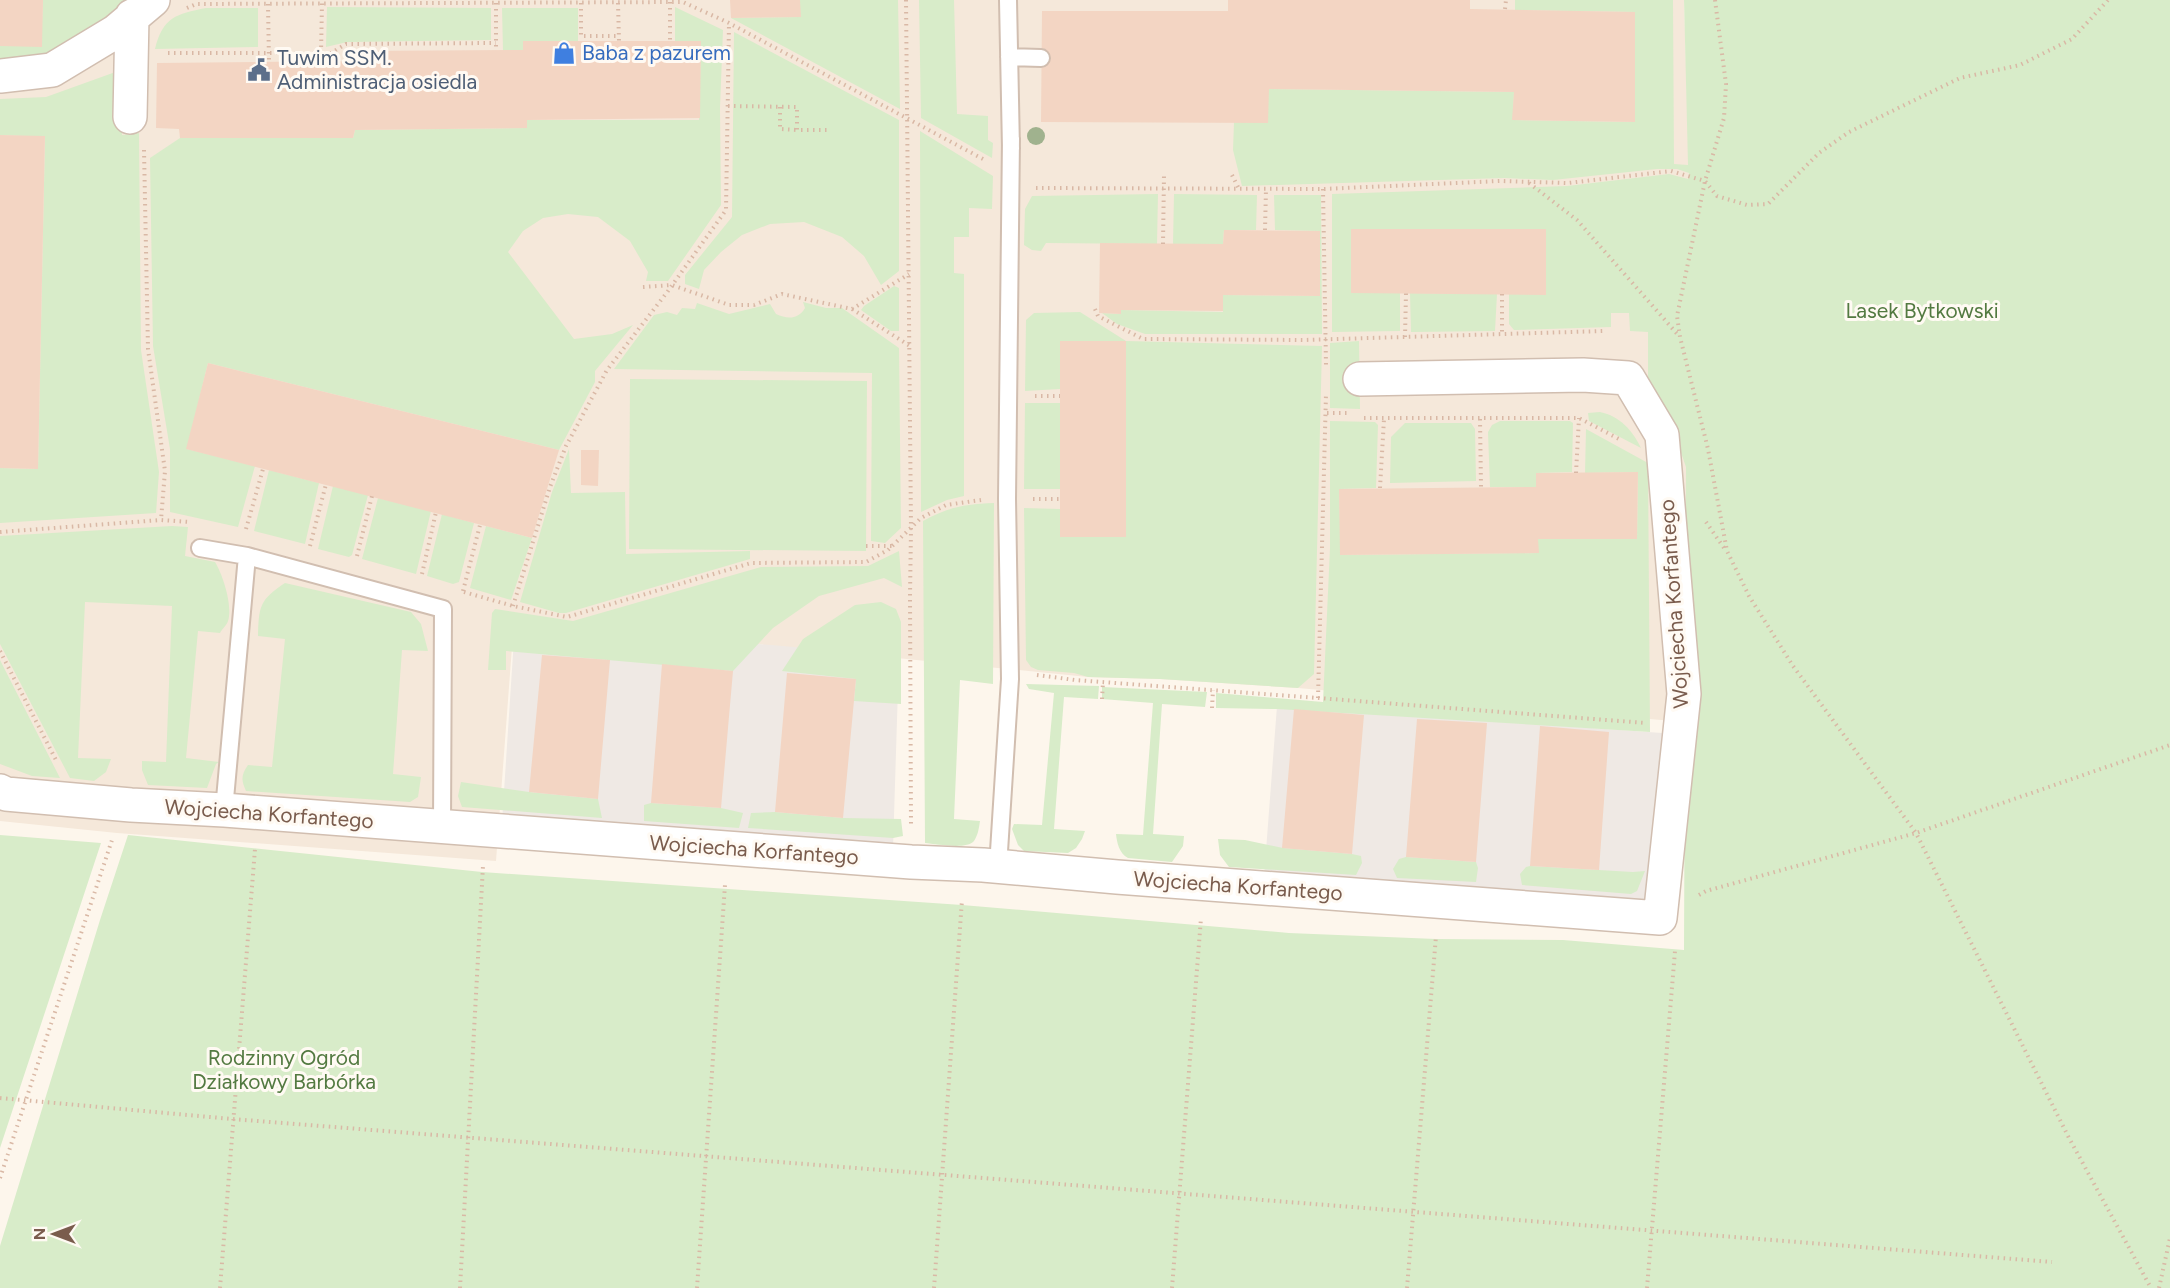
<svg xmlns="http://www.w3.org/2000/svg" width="2170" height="1288" font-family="Figtree,sans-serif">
<rect width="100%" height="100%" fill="#fdf6ec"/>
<!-- residential -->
<path fill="#f5e8da" d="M0 0H1684L1689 165 1684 722 1298 688 1160 679 1088 677 514 620 496 861 117 833 0 821Z"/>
<!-- industrial -->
<path fill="#efe9e4" d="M515 623 899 656 893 848 502 822Z
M1277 706 1662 733 1647 906 1264 877Z"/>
<!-- green -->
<path fill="#d8ecc9" d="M43 0H126L127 6 40 57 0 61V46H41Z
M800 0H898L900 109 731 18 800 17Z
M919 0H954L957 114 988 116V140L993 143 992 158 921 118Z
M1515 0H1673L1674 164 1688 165 1684 0H2170V1288H0V1246L100 920 128 835 482 872 962 905 1289 933 1436 939 1563 940 1684 950 1686 467 1676 438 1648 385V332L1630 331 1629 313H1611V327L1514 330 1509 324V294H1546V229H1351V293H1400V331L1332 332V194L1567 186 1669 174 1688 179 1689 173 1677 169H1657L1553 180 1504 178 1242 186 1233 150 1234 122 1269 89 1514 92 1513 120 1634 122 1635 12 1515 10Z
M327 7 491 8V40L347 42 326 47Z
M675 7 723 30 720 108 721 205 668 281H646L648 272 630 241 598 217 568 214 543 218 523 231 508 252 574 339 612 334 633 325 595 371V382L559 450 208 363 187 449 255 466 238 527 170 512V449L153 346 150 158 180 138H353L355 130 527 128V120H699L701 41H675Z
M206 8H258V47L155 49C163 17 176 14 206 8Z
M502 8H578V41L523 50 503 51Z
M734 32 899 120V271L881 285 864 256 842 237 804 222 770 224 742 235 721 252 704 270 699 289 685 284V275L732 217Z
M121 70 122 135 139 133 141 350 159 472 156 513 0 523V468L38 469 45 137 0 135V99L46 97Z
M920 131 993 176 992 209 969 208V237H954V273L964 274V496L947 500 921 512Z
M1158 194 1157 244 1046 243 1041 251 1032 250 1024 245 1025 209 1032 196Z
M1174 194 1257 195 1256 230H1224L1223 244H1173Z
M1274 195H1321L1322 334H1145L1117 324 1102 313 1121 314V310L1223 312V295L1319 296 1320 231 1275 230Z
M894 286 899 288V331H891L861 310 864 306Z
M1410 293 1497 294 1495 331 1411 332Z
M803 302 826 308H842L899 348 901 528 885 543 871 541 872 373 614 369 654 315 667 312 677 315 682 308 695 309 697 303 729 314 770 304 776 314C787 319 798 320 805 308Z
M1080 312 1126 341 1322 346 1314 674 1298 688 1160 679 1088 677 1074 673 1038 670 1031 667 1026 660 1024 508 1060 509V537H1125L1060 389 1025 391 1026 320 1034 313Z
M1359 341 1360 409 1330 408V343Z
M630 379 867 381 866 551 629 549Z
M1025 403H1060V489H1024Z
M1600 412C1620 416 1633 431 1641 448L1589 421 1588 413Z
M1330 421 1375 422 1378 425 1376 488 1339 489 1341 555 1538 553V539H1637L1638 472 1585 473 1586 429 1648 463 1650 732 1277 709 1216 708V693L1323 702 1330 548Z
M1500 421H1570L1573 423 1572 472 1536 473V487H1490L1488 432 1492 425Z
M1405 423H1471L1475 429 1476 481 1390 483 1391 437Z
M569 449 571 493 625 492 626 554 750 551V559L566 613H559L520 602 552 492Z
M269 470 319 483 305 544 254 531Z
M333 486 368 495 352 555 349 557 318 549Z
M378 498 431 511 416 574 362 559Z
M994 503 993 684 960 680 954 819 980 821C979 828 978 835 974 841 967 850 936 844 925 843L923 521C948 507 966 504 994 503Z
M442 514 474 523 459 582 453 584 427 576Z
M172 526 188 527 185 556 215 562C223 575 233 606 228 621 227 625 222 629 220 633L198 631 186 758 219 762 216 764 207 788 148 785 142 770V761L166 762 172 606 85 602 78 758 111 759 106 772 94 781 70 778 0 644V536Z
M486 526 532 538 511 600 470 588Z
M899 551 902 587 884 578 819 596 773 628 733 671 506 651V670H488L492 613 495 609 573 621 761 567 868 566Z
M285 583 411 612 421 624 428 651 402 650 393 774 421 777 418 797 410 802 246 791C241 780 241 775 248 765L272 767 285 639 258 636C259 607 259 600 285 583Z
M881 602 896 609 901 622V704L854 701 856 679 782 671 803 639 855 605Z
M0 660 60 778 32 776 0 764Z
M1026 684 1099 686 1098 699 1064 697 1054 829 1085 831 1082 839 1076 848 1068 853 1024 851 1018 845 1012 829 1014 824 1042 825 1054 693 1029 689Z
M1102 687 1207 692 1205 707 1162 704 1153 834 1184 836 1183 846 1172 862 1128 858C1119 853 1117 843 1116 834L1143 835 1153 703 1102 699Z
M461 782 529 792 598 799 602 818 462 807 458 796Z
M651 803 721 808 743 813 739 828 644 821V805Z
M775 812 843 818 901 819 903 836 893 838 748 828 751 813Z
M0 835 101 843 0 1148Z
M1218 839 1245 840 1283 848 1352 854 1361 856 1362 863 1356 875 1229 867 1220 855Z
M1406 857 1476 862 1478 868 1476 882 1397 878 1393 869 1399 859Z
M1530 866 1633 872 1645 871 1637 891 1631 894 1522 885 1520 874 1526 867Z"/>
<!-- building -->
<path fill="#f3d5c3" d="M0 0H43L42 47 0 46Z
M730 0H800L801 17 731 18Z
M1228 0H1470V9L1635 12V122L1512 120 1514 92 1269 89 1268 123 1041 122 1042 11H1228Z
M523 41H701L700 118 527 120V128L355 130 353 138H180L179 129 156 128 157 63 351 61 353 51 523 50Z
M0 135 45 136 38 469 0 468Z
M1351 229H1546V295L1351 293Z
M1224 230 1320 231V296L1223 295V311L1121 310V314L1099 313 1100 243 1223 244Z
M1060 341H1126V537H1060Z
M208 363 559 450 532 538 186 449Z
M581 450H599L598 486 581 485Z
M1638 472 1637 539H1538L1539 553 1340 555 1339 489 1536 487V473Z
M542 655 610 660 598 799 529 792Z
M662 664 733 671 721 808 651 803Z
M787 673 856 679 843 818 775 812Z
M1294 709 1364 715 1352 854 1282 848Z
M1417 719 1487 723 1476 862 1406 857Z
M1540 726 1609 732 1599 870 1530 866Z"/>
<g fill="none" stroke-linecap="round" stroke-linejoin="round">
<!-- service casing -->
<g stroke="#d1beb0" stroke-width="20">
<path id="service" d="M1008 0 1011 149
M1009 57 1041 58
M200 548 247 556
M224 810 247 556 443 609 442 827
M998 867 1010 679 1007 499 1011 138"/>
</g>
<!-- minor casing -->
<g stroke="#d1beb0" stroke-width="36">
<path id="minor" d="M0 76 52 70 115 32 153 0
M130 117 132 16
M0 791 6 794 131 805 224 810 911 862 983 865 1117 877 1660 918 1684 694 1662 435 1628 378 1583 375 1360 379"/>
</g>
<!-- path -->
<path stroke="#d9b8a5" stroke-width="4" stroke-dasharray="1.5 4.5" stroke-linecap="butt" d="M906 0 911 529 910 596 911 828
M1715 0 1726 84 1724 118 1705 181 1677 316 1680 337 1708 449 1727 551 1749 596 1793 666 1916 833 2069 1138 2151 1288
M670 2V41
M496 3V51
M581 3V36H619
M618 3 619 41
M268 4 269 62
M187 8 196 4 683 2 729 23 983 159
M1505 9 1506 0
M168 53H331L346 44 496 43
M321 53 322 3
M728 106 797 107V130H828
M780 107V129L797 130
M144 150 148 349 165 471 161 520 190 522
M1232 175 1239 189
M1529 183 1577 220 1679 336
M1036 188 1323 189 1500 181 1568 183 1671 171 1705 181 1717 196 1747 205 1768 204 1819 153 1849 132 1960 78 2020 65 2072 39 2108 0
M1323 189 1326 365
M1265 230 1266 189
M1163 244 1164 175
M643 287 672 285 729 305H754L782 294 852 309 909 274
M1502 294V334
M852 309 910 346
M1095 309 1098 316 1143 339 1303 340 1604 331
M1405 337 1406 293
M1035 396H1060
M1327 413H1347
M1364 418H1579L1621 440
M1480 419 1481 487
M1576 473 1579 418
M1380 488 1384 419
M1033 499H1060
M1706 522 1724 548
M246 529 263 469
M0 532 161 520
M310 546 326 484
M866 546H892
M357 556 372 496
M422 574 436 512
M463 591 480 525
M464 592 513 606 567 617 751 563 866 562 888 550 921 518 946 505 981 500
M513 606 550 487 566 446 607 370 668 291 726 210 729 23
M0 651 57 762
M1037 675 1075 680 1318 698 1326 394
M1318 698 1646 723
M1102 699 1103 682
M1212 708 1213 690
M1699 895 1706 891 1916 833 2170 745
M0 1098 232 1119 2052 1262
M0 1178 112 840
M220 1288 255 849
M460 1288 483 866
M697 1288 725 885
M934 1288 962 900
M1172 1288 1201 918
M1407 1288 1436 936
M1647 1288 1675 951
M2159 1288 2170 1238"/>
<!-- service -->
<use href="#service" stroke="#fff" stroke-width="16"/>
<!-- minor -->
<use href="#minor" stroke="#fff" stroke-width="33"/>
</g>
<!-- trees -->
<circle fill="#a0b28e" cx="1036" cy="136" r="9"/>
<!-- icons -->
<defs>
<g id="shop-bare" transform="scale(1.8)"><path d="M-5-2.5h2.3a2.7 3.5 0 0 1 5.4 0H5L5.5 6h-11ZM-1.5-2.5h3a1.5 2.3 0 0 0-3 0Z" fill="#3f7fe0" stroke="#fffaf3" stroke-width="2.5" paint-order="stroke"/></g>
<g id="civic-bare" transform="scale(1.8)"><path d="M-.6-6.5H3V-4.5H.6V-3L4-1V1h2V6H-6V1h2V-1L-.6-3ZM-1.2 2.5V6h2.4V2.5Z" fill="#5c6f8a" stroke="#fffaf3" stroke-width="2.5" paint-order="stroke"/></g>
</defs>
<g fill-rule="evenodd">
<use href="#shop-bare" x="564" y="53"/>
<use href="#civic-bare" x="259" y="70"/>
</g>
<g text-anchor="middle" stroke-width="6" stroke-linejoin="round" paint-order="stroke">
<!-- shop labels -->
<g font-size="21" fill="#366cbe" stroke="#fffaf3" text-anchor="start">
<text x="582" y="60">Baba z pazurem</text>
</g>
<!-- service labels -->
<g font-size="21" fill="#4e5e75" stroke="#fffaf3" text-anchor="start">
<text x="277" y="65">Tuwim SSM.<tspan x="277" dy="24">Administracja osiedla</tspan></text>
</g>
<!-- park labels -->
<g font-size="21" fill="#537a41" stroke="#fffaf3">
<text x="1922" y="318">Lasek Bytkowski</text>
<text x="284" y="1065">Rodzinny Ogród<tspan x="284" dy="24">Działkowy Barbórka</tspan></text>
</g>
<!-- street labels -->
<g font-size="21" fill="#7a5c4d" stroke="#fffaf3">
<text transform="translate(1674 604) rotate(-94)" y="7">Wojciecha Korfantego</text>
<text transform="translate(269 814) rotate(4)" y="7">Wojciecha Korfantego</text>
<text transform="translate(754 850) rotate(4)" y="7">Wojciecha Korfantego</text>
<text transform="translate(1238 886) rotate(4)" y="7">Wojciecha Korfantego</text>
</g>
</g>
<!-- north arrow -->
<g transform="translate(54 1234) rotate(270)" stroke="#fffaf3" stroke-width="4.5" paint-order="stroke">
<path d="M0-4.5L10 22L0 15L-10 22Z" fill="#7a5c4d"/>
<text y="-9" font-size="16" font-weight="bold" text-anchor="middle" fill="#7a5c4d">N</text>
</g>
</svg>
